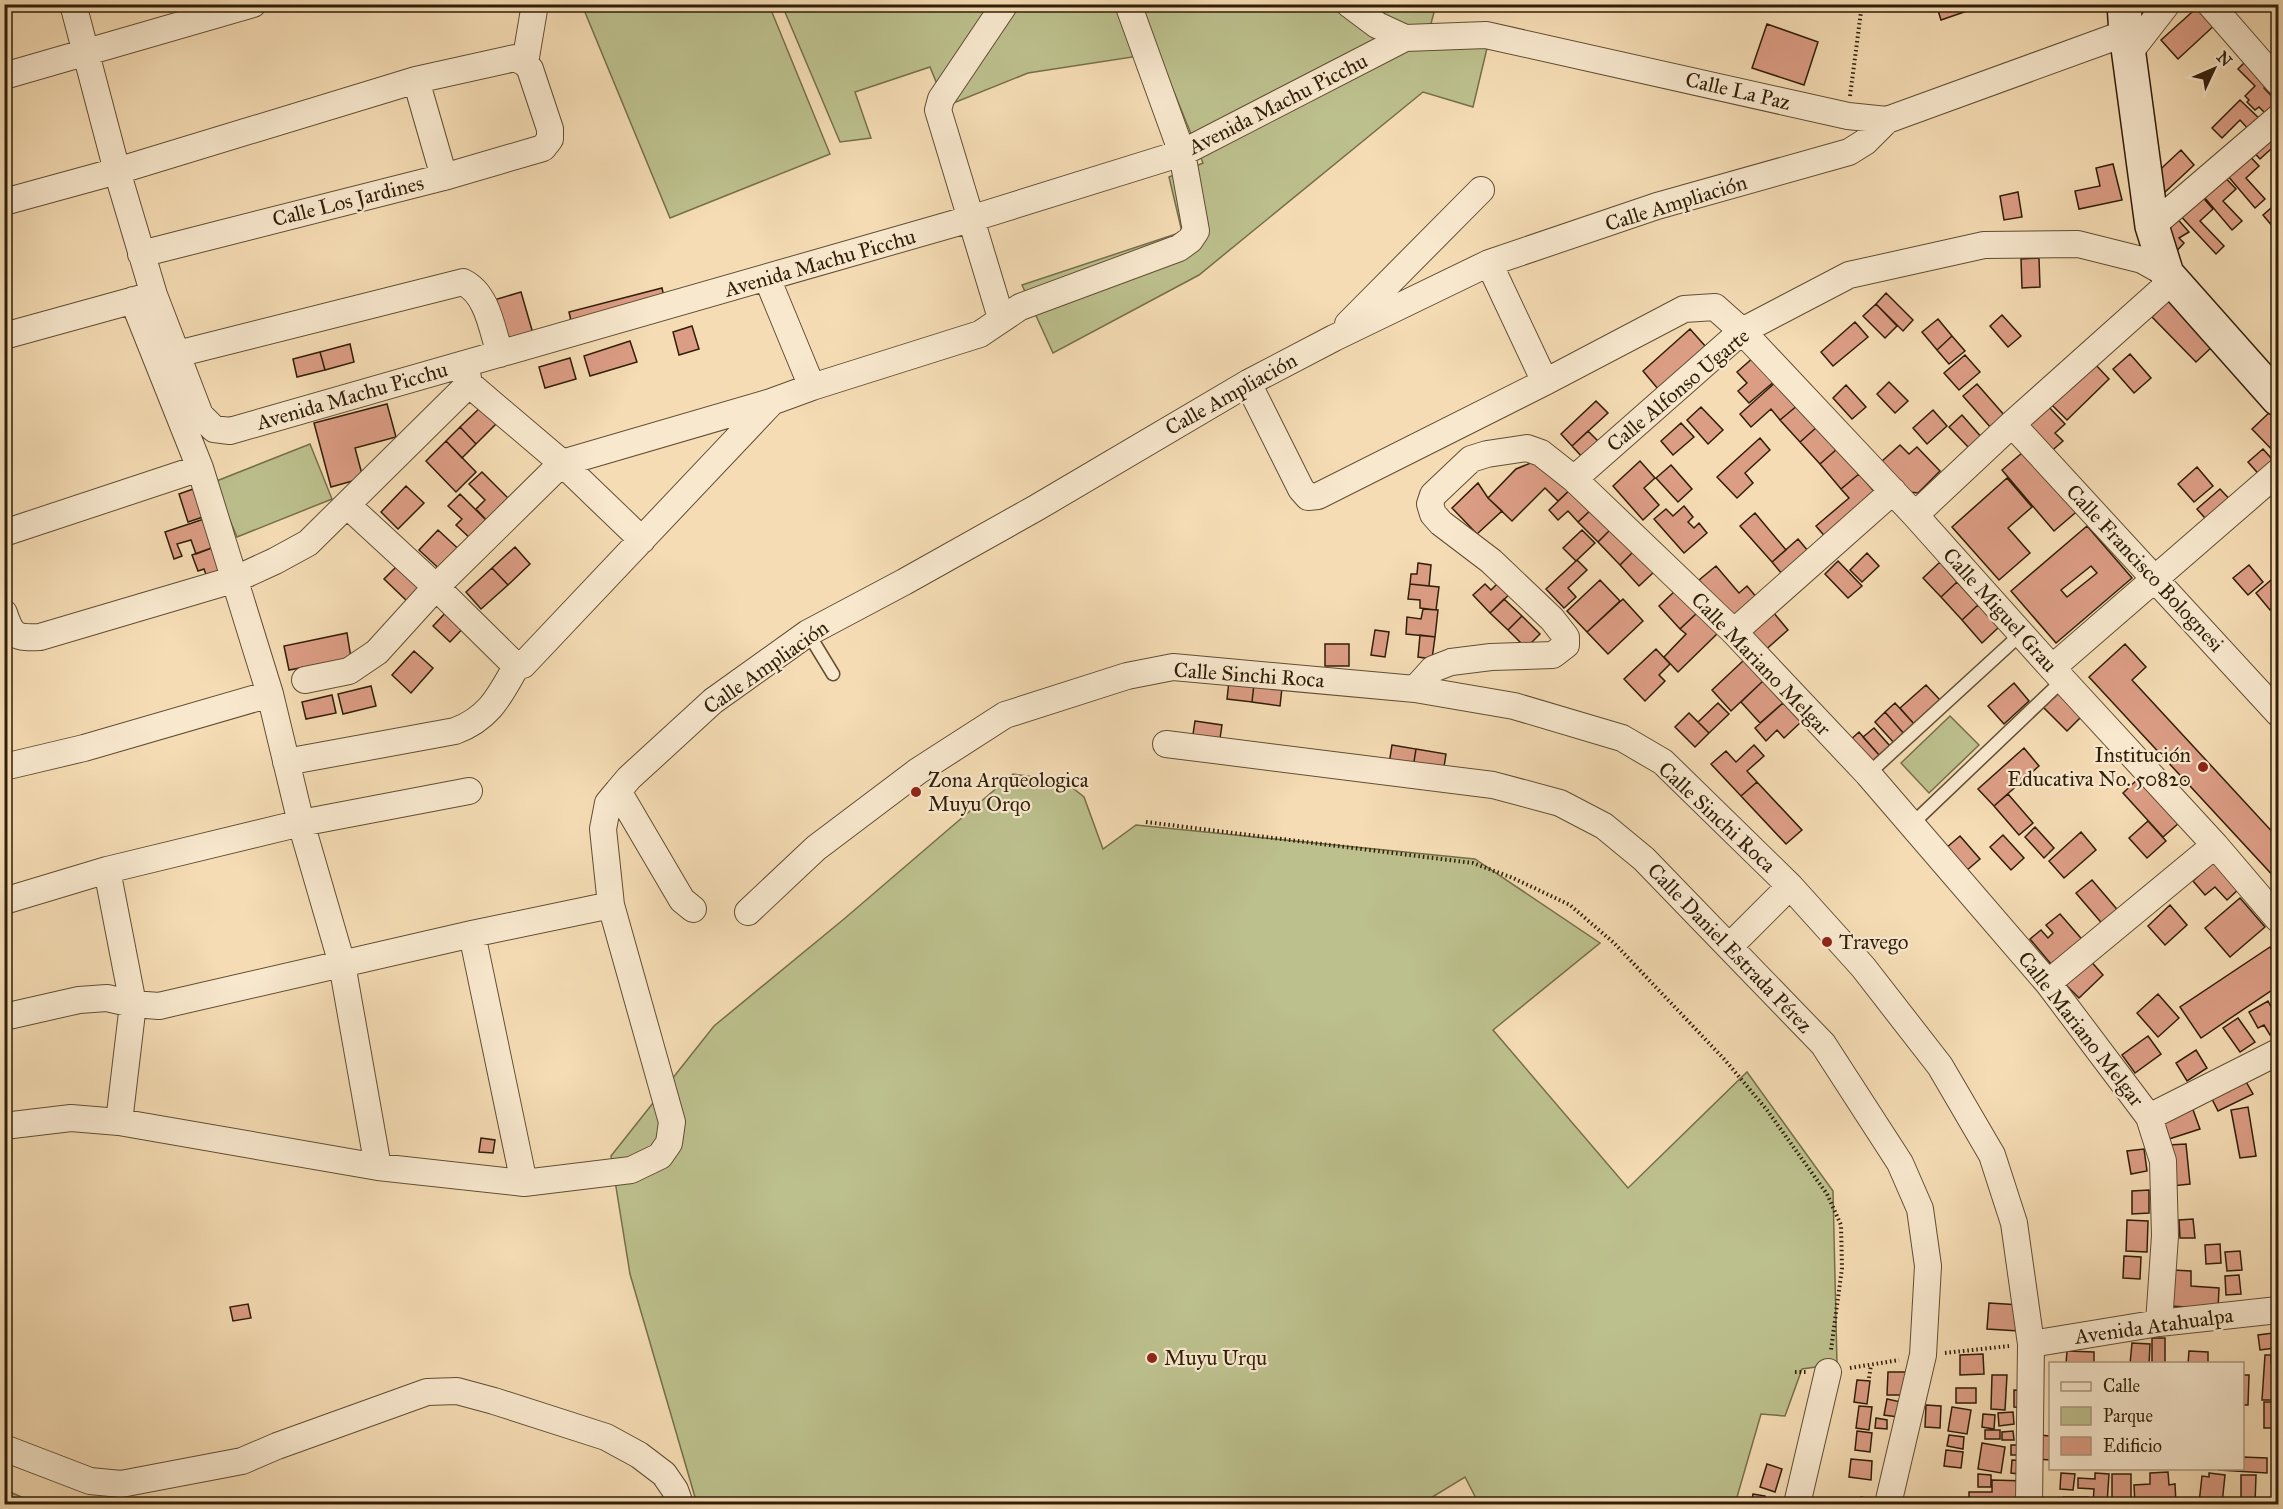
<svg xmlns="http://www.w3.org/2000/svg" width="2283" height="1509" font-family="'IM FELL Great Primer',serif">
<rect width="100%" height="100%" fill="#f5dcb4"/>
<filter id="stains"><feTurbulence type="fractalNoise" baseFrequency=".00333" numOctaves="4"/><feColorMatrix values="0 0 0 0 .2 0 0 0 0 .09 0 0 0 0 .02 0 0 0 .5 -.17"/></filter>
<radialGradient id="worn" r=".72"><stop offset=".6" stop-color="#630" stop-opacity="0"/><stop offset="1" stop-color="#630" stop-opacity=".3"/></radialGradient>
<!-- green -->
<path fill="#bcc08d" stroke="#766f4a" stroke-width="1.5" d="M582 5H769L830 154 670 218Z
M782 5H1436L1429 31 1488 44 1473 107 1423 92 1199 275 1053 353 1022 285 1182 232 1169 177 1203 163 1158 53 1028 73 946 106 930 67 855 92 871 138 840 142Z
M310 444 332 499 237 537 214 482Z
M1950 716 1979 745 1929 793 1901 763Z
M1013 774 1064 781 1084 797 1103 849 1136 825 1475 859 1600 943 1493 1030 1628 1188 1747 1072 1833 1191 1837 1364 1802 1369 1785 1416 1761 1414 1735 1504H1479L1465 1477 1421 1504H697L630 1274 611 1156 714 1026 844 919Z
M5 1490 38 1504H5Z"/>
<!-- building -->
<path fill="#dc9d85" stroke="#301e08" stroke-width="1.5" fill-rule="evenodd" d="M1936 4H1968L1970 10 1941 20Z
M2201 4 2218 22 2178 59 2161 40Z
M1767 24 1818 42 1804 85 1752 68Z
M2251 56 2273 79 2264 88 2278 103V112L2271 119 2259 107 2255 110 2247 102 2249 100 2245 96 2255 86 2238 69Z
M2240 100 2263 122 2252 133 2240 120 2222 138 2212 128Z
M2278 133V157L2271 149 2260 159 2248 146Z
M2243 149 2259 166 2246 178 2265 199 2255 208 2222 169Z
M2181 150 2194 165 2164 193 2150 179Z
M2113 164 2122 200 2079 209 2075 191 2100 186 2096 168Z
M2220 172 2236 189 2223 201 2242 221 2232 230 2199 191Z
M2018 192 2022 217 2004 220 2000 196Z
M2198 192 2213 209 2200 221 2224 246 2216 254 2176 211Z
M2278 202V233L2263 215Z
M2174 215 2189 232 2179 238 2184 243 2171 257 2160 229Z
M2039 258 2040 287 2022 288 2021 259Z
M662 288 666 306 573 330 569 312Z
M521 292 534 337 507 345 494 300Z
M1886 293 1913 320 1903 331 1876 304Z
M2169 300 2214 345 2196 362 2152 317Z
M1876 304 1897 326 1885 338 1863 316Z
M2002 315 2021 336 2008 347 1990 326Z
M1938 319 1952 336 1937 350 1922 332Z
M1855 322 1868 337 1833 366 1821 352Z
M692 326 699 349 679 355 673 332Z
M1690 329 1706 347 1658 389 1643 371Z
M1952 336 1965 351 1949 364 1937 350Z
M630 341 637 362 590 376 584 356Z
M350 344 354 362 325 370 320 352Z
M320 352 325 370 297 377 293 359Z
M2130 354 2151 378 2134 393 2113 369Z
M1965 355 1980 372 1959 390 1944 373Z
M1755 356 1776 380 1749 403 1738 391 1747 383 1737 372Z
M570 358 576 379 545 388 539 367Z
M2094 363 2109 379 2067 420 2051 404Z
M1777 381 1798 405 1780 420 1771 409 1751 427 1740 414Z
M1889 382 1908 401 1895 413 1877 394Z
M1977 384 2005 416 1991 428 1963 396Z
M1846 385 1866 407 1852 419 1833 398Z
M1596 401 1608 413 1572 446 1561 434Z
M2045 403 2065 424 2055 433 2063 441 2048 454 2019 421Z
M387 404 396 437 355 448 363 478 331 487 314 423Z
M484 404 500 420 476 444 460 427Z
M1798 405 1817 427 1800 442 1780 420Z
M1701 407 1723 430 1708 444 1687 420Z
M1933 410 1947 426 1927 444 1913 428Z
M2271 411 2278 419V456L2252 429Z
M1962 415 1983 439 1971 450 1949 427Z
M1681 423 1694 437 1673 455 1661 441Z
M460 427 476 444 462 458 446 441Z
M1817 427 1837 449 1820 464 1800 442Z
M1588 431 1599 442 1583 458 1572 446Z
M1760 438 1770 450 1745 473 1753 483 1737 498 1717 477Z
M446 441 476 472 456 492 426 461Z
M1900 445 1909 454 1917 447 1940 471 1918 493 1909 492 1881 462Z
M2029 447 2081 508 2054 531 2002 470Z
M1837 449 1859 474 1841 489 1820 464Z
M2263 449 2278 466 2263 479 2248 462Z
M1640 461 1655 478 1644 488 1659 505 1643 520 1613 486Z
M1533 462 1574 486 1558 501 1545 488 1512 521 1488 498 1516 469Z
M1671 465 1692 489 1678 502 1656 478Z
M2197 467 2213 486 2194 502 2178 484Z
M482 472 511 501 489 523 476 509 485 500 469 484Z
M1859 474 1879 497 1828 540 1816 526 1849 498 1841 489Z
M2007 478 2032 507 2008 528 2030 553 1999 580 1952 527Z
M1478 483 1488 498 1502 511 1477 534 1452 508Z
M406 486 424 503 398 529 381 512Z
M1574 486 1594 507 1578 522 1568 511 1558 520 1549 510Z
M196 488 206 516 188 522 179 494Z
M2220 489 2236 506 2212 526 2197 509Z
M460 494 489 523 472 540 456 525 462 519 448 506Z
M1684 506 1693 517 1688 522 1694 528 1699 523 1707 533 1684 553 1654 519 1666 509 1673 516Z
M1594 507 1613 527 1598 542 1578 522Z
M1755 513 1786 550 1772 562 1740 526Z
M207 518 217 546 196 554 191 540 177 544 182 556 174 559 165 532Z
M2087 526 2132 578 2056 643 2011 591ZM2091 566 2097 573 2067 597 2061 590Z
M1613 527 1635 550 1620 565 1598 542Z
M438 530 465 555 446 575 419 550Z
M1582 530 1595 543 1576 561 1563 548Z
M1798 539 1813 557 1787 580 1772 562Z
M217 546 228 577 209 583 204 569 198 571 192 555Z
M515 547 530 564 508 585 492 568Z
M1635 550 1655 571 1639 586 1620 565Z
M1867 553 1879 566 1862 582 1850 570Z
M1577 560 1587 570 1568 588 1576 597 1564 608 1546 589Z
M1838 561 1862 586 1848 598 1825 574Z
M1940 562 1957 582 1941 597 1923 578Z
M1418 563 1431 565 1429 586 1410 584 1411 574H1417Z
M2249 565 2263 582 2248 595 2233 578Z
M397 566 420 588 407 601 384 579Z
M1716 566 1739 593 1747 586 1758 599 1734 620 1699 580Z
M492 568 508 585 481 609 466 592Z
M1504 577 1516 588 1490 613 1473 595 1485 584 1491 590Z
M1600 580 1620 601 1587 632 1567 611Z
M2271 580 2278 589V603L2270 610 2256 593Z
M1957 582 1978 605 1962 620 1941 597Z
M1410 584 1439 587 1436 610 1420 608V600L1408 599Z
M1676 590 1698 612 1680 629 1659 606Z
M1504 599 1522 616 1508 630 1490 613Z
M1623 599 1643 621 1608 654 1587 632Z
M1978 605 1999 627 1982 643 1962 620Z
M451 607 468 623 450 642 433 626Z
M1423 609 1438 610 1435 637 1406 634 1407 617 1421 619Z
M1698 612 1718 633 1678 672 1664 657 1686 634 1680 629Z
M1773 612 1788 630 1762 653 1746 635Z
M1522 616 1540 634 1526 648 1508 630Z
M1375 630 1389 632 1385 657 1371 655Z
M347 633 351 658 289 670 284 646Z
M1420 635 1435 637 1432 659 1418 657Z
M1325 644H1349V666H1325Z
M2125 644 2146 667 2132 680 2278 838V881L2089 677Z
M1656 649 1670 664 1659 675 1665 681 1645 701 1624 679Z
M414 651 433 668 411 693 392 675Z
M1744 660 1763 681 1731 711 1712 690Z
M1229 681 1254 684 1252 702 1227 699Z
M1763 681 1783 703 1760 723 1741 702Z
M2014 683 2029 701 2004 724 1988 706Z
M1254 684 1282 688 1280 706 1252 702Z
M1926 685 1941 701 1915 725 1900 708Z
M371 686 376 706 343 714 338 694Z
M2057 690 2082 716 2067 731 2042 706Z
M332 695 336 713 306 719 302 702Z
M1718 703 1729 714 1709 733 1698 722Z
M1783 703 1801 722 1784 738 1777 730 1766 741 1755 728Z
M1895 703 1915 725 1905 735 1885 712Z
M1885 712 1905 735 1895 744 1875 722Z
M1689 713 1709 733 1695 747 1675 727Z
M1195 721 1222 725 1219 745 1192 741Z
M1874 728 1890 746 1879 755 1863 737Z
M1859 732 1879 755 1869 764 1849 741Z
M1392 745 1416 749 1413 768 1389 764Z
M1754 745 1764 756 1747 771 1757 782 1741 796 1711 764 1726 751 1736 762Z
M2024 748 2039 766 1994 806 1978 789Z
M1416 749 1446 754 1443 773 1413 768Z
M2139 778 2179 823 2163 837 2123 793Z
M1757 782 1802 830 1786 844 1741 796Z
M2008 794 2033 823 2019 835 1994 806Z
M2148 821 2166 841 2147 858 2129 838Z
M2035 827 2054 848 2044 858 2025 837Z
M2081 832 2096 850 2064 878 2049 861Z
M2003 835 2024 858 2011 870 1990 847Z
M1960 836 1980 859 1966 871 1946 848Z
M2214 862 2239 889 2227 900 2215 887 2205 895 2193 881Z
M2092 880 2121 914 2105 927 2076 893Z
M2240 898 2265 927 2230 957 2205 928Z
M2170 905 2187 925 2165 945 2148 926Z
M2060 914 2086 944 2056 970 2030 939 2041 930 2048 938 2053 933 2046 925Z
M2270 947 2278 960V986L2201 1038 2180 1007Z
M2088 958 2103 975 2079 998 2063 982Z
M2158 994 2179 1018 2158 1037 2137 1013Z
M2268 1001 2278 1020V1029L2270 1035 2264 1025 2258 1028 2249 1012Z
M2238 1018 2255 1042 2240 1052 2223 1028Z
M2148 1036 2161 1054 2135 1073 2122 1055Z
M2196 1050 2207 1068 2187 1081 2176 1063Z
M2245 1080 2253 1094 2218 1111 2211 1097Z
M2192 1107 2200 1129 2169 1139 2162 1118Z
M2248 1107 2256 1156 2240 1158 2231 1110Z
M481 1138 495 1140 493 1153 479 1152Z
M2186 1144 2190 1184 2172 1186 2168 1145Z
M2144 1149 2147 1171 2131 1174 2127 1151Z
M2149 1190V1213L2132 1214V1191Z
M2193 1219 2195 1238H2180L2179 1220Z
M2127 1220 2148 1221 2147 1252 2126 1251Z
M2220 1244 2221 1263 2206 1264 2205 1245Z
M2240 1251 2242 1270 2227 1271 2225 1252Z
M2124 1256 2141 1257 2140 1279 2123 1278Z
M2172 1270 2191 1271V1286L2219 1288 2218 1309 2170 1306Z
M2239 1275 2241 1294 2226 1295 2225 1276Z
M1989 1303 2021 1305 2019 1331 1987 1329Z
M248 1304 251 1318 233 1321 230 1307Z
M2273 1333 2275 1348 2260 1350 2258 1335Z
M2152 1338H2165V1364H2152Z
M2132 1343 2150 1344 2149 1364H2130Z
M2067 1351 2094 1352V1364H2066Z
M2189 1351 2208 1352V1364H2188Z
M1983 1354 1984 1374 1960 1375V1355Z
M2265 1355H2271V1363L2276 1364 2274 1400H2262Z
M1888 1372H1908L1907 1395H1887Z
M1992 1375H2007L2005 1410 1991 1409Z
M2242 1375H2249L2248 1405H2242Z
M1857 1380 1870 1381 1867 1404 1854 1402Z
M1956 1388H1976V1403H1956Z
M2014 1390 2028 1391 2027 1408 2014 1407Z
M1887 1399 1901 1402 1898 1417 1884 1415Z
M2264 1402H2273L2272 1428H2264Z
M1926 1405 1941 1406 1940 1428 1925 1427Z
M1859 1406 1872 1407 1869 1430 1856 1428Z
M1952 1407 1971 1410 1967 1434 1948 1431Z
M2013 1412 2014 1424 1999 1426 1998 1413Z
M1983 1414 1995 1415 1994 1429 1982 1427Z
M1876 1418 1887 1420V1429L1875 1428Z
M1985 1430H2000V1439H1985Z
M1857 1431 1872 1433 1870 1452 1855 1450Z
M2013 1431 2014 1440H2002V1432Z
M1949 1435 1964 1437 1963 1449 1947 1446Z
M2039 1435 2050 1436V1460L2037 1459Z
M1982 1443 2005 1447 2001 1473 1978 1469Z
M2011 1445H2026V1455H2011Z
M1946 1450 1963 1452 1961 1468 1944 1466Z
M2242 1457 2267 1458V1473L2218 1470 2242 1468Z
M1851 1459 1872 1461 1871 1480 1849 1477Z
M2012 1460 2028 1461 2027 1475 2011 1473Z
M2277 1460H2278V1504H2275Z
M1767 1464 1782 1469 1775 1492 1760 1487Z
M2168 1472 2169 1485 2175 1484 2176 1504H2135L2134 1485 2150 1484V1473Z
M2061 1473 2075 1474 2073 1490 2060 1489Z
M2095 1473 2109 1474 2107 1504H2093L2094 1489 2078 1488V1478L2095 1479Z
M2209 1473 2225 1475 2222 1504 2199 1503 2202 1476 2209 1477Z
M1978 1474 1991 1475V1487H1978Z
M2112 1474H2131V1499H2112Z
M2241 1475H2256L2255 1504H2241Z
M1992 1480 2026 1481V1504H1969V1492H1992Z
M1753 1494 1765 1496 1763 1504H1751Z
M1861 1497 1882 1501V1504H1859Z
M2063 1497H2088V1504H2063Z
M1770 1498 1790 1503V1504H1769Z"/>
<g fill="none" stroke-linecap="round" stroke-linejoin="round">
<!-- lane casing -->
<g stroke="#614e33" stroke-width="15">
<path id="lane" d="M808 633 833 674
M1868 774 2021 634
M1912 824 2063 680"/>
</g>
<!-- street casing -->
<g stroke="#614e33" stroke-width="28">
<path id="street" d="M73 4 117 171 154 295 200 415 214 429 230 431 970 219 1182 153 1405 38
M1349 4 1377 25 1405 38 1486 35 1848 116 1887 120 2126 33
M2210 4 2278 82
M2129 53 2167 4
M525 63 535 4
M4 76 253 4
M416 80 444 177
M4 202 117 171 416 80 515 58 525 63 530 69 550 129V139L543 148 444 177 141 254
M2152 226 2278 118
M1489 263 1545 382
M767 278 812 387
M133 300 200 468 270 694 301 823 342 964 378 1167
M1001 318 938 110 941 99 1005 4
M1348 324 1481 190
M4 336 149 296
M177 354 463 282C488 294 492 330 500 354
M466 367 469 384 562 463 642 540
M1248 383 1301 489 1308 497 1318 496 1545 382 1684 309 1715 307 1742 331 1915 515 2052 668 2215 845 2278 919
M2012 424 2278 713
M1574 479 1742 331 1849 275 1984 245 2078 244 2142 260 2167 274
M347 505 436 587 512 662 517 665H523L770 404
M1915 515 2012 424 2173 280
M4 533 200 468
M4 613C12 637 16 638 40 637L236 579 275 561 308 543 469 384
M1734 632 1893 491
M2052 668 2278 472
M305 680 349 671 377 652 436 587 562 463 771 402 812 387 980 334 1020 307 1179 248 1190 240 1196 231 1182 153 1128 4
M1415 689 1433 669 1451 662 1491 657 1553 655 1566 645V637L1552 619 1491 561 1441 523 1433 514 1430 504 1433 495 1471 459 1487 454 1527 448 1541 453 1574 479 1734 632 1868 774 2048 983 2149 1117 2163 1161 2165 1236 2159 1323
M1166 744 1493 785 1560 803 1604 826 1644 859 1823 1044 1900 1163 1920 1209 1928 1266 1923 1355 1888 1504
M286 762 455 731C490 718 500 695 517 665
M4 767 84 748 270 694
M107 870 133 1004 119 1122
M4 901 107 870 301 823 469 791
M693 909 682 900 618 791 629 778 713 701 808 633 904 582 1036 508 1248 383 1334 338 1489 263 1657 206 1849 152 1865 142 1887 120
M748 912 816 848 918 771 1005 715 1127 676 1173 667 1415 689 1514 706 1622 738 1663 762 1790 886 1863 967 1940 1066 1992 1155 2014 1223 2031 1344 2029 1504
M472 934 524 1183
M1730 946 1790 886
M2048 983 2215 845
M4 1017 79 1000 107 998 133 1004 159 1006 472 934 611 905
M2149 1117 2278 1052
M4 1126 71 1118 119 1122 378 1167 524 1183 631 1170 660 1156 669 1143 672 1122 611 905 603 829 608 803 618 791
M2031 1344 2159 1323 2278 1310
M4 1448 90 1481 121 1484 242 1461 277 1446 427 1392 457 1391 494 1401 606 1437 639 1455 664 1474 675 1490 680 1504
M1797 1504 1828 1372"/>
</g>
<!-- secondary casing -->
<g stroke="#301e08" stroke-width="36">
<path id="secondary" d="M2124 4 2126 33 2152 226 2167 274 2278 399"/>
</g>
<!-- path -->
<path stroke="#301e08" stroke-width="4" stroke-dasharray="1.5 3" stroke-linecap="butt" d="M1850 96 1862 4
M1146 822 1473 863 1513 878 1570 905 1614 943 1725 1060 1767 1110 1827 1194 1841 1225 1842 1268 1831 1350
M1945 1353 2009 1346
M1850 1368 1899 1360
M1795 1372H1807
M1869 1378 1871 1365"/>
<!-- lane -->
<use href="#lane" stroke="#f8e8ce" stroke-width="12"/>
<!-- street -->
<use href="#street" stroke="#f8e8ce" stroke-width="26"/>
<!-- secondary -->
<use href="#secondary" stroke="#f8e8ce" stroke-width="33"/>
</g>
<!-- markers -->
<g fill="#8f2418" stroke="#f8e8ce" stroke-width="2">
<circle cx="2203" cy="767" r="6"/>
<circle cx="916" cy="792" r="6"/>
<circle cx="1827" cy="942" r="6"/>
<circle cx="1152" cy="1358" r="6"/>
</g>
<g text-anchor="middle" stroke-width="4.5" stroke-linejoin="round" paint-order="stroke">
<!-- street labels -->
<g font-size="21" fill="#301e08" stroke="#f8e8ce">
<text transform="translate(1738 91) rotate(13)" y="7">Calle La Paz</text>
<text transform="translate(1278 104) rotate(-27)" y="7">Avenida Machu Picchu</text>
<text transform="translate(348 201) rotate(-14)" y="7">Calle Los Jardines</text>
<text transform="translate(1676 203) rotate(-17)" y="7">Calle Ampliación</text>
<text transform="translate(820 263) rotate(-16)" y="7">Avenida Machu Picchu</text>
<text transform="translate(1678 390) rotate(-40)" y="7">Calle Alfonso Ugarte</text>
<text transform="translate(1231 394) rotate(-29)" y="7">Calle Ampliación</text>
<text transform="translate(352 396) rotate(-16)" y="7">Avenida Machu Picchu</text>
<text transform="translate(2145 568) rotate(47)" y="7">Calle Francisco Bolognesi</text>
<text transform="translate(2000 610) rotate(48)" y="7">Calle Miguel Grau</text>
<text transform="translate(1761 664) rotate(46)" y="7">Calle Mariano Melgar</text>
<text transform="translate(766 667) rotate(-35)" y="7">Calle Ampliación</text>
<text transform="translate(1249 675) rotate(4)" y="7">Calle Sinchi Roca</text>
<text transform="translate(1717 817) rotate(43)" y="7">Calle Sinchi Roca</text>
<text transform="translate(1730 948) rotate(46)" y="7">Calle Daniel Estrada Pérez</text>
<text transform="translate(2081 1029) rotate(52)" y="7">Calle Mariano Melgar</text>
<text transform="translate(2154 1326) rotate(-8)" y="7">Avenida Atahualpa</text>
</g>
<!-- poi labels -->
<g font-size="21" fill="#301e08" stroke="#f8e8ce" text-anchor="start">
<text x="2191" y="762" text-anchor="end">Institución<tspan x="2191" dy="24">Educativa No. 50820</tspan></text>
<text x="928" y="787">Zona Arqueologica<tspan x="928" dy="24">Muyu Orqo</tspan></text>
<text x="1839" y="949">Travego</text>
<text x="1164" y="1365">Muyu Urqu</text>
</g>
</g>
<!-- margin -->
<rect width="2283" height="1509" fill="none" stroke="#f5dcb4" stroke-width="24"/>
<rect x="6" y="6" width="2271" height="1497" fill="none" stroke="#301e08" stroke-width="3"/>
<rect x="12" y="12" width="2259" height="1485" fill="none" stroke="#301e08" stroke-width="1.5"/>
<!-- legend -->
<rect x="2049" y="1362" width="195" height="108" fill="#f8e8ce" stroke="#a8977f" stroke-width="1.5"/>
<rect x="2061" y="1382" width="30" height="9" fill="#f8e8ce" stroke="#a8977f" stroke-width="1.5"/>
<text x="2103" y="1392" font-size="18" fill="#301e08">Calle</text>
<rect x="2061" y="1407" width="30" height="18" fill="#bcc08d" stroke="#a8977f" stroke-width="1.5"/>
<text x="2103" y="1422" font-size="18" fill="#301e08">Parque</text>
<rect x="2061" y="1437" width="30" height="18" fill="#dc9d85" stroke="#a8977f" stroke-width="1.5"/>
<text x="2103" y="1452" font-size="18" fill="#301e08">Edificio</text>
<!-- north arrow -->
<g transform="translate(2214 69) rotate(46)" stroke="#f8e8ce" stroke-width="4.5" paint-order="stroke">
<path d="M0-4.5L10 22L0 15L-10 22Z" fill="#301e08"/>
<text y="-9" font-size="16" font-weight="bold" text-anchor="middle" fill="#301e08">N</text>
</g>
<rect width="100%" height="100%" filter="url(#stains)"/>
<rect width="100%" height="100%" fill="url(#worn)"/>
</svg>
